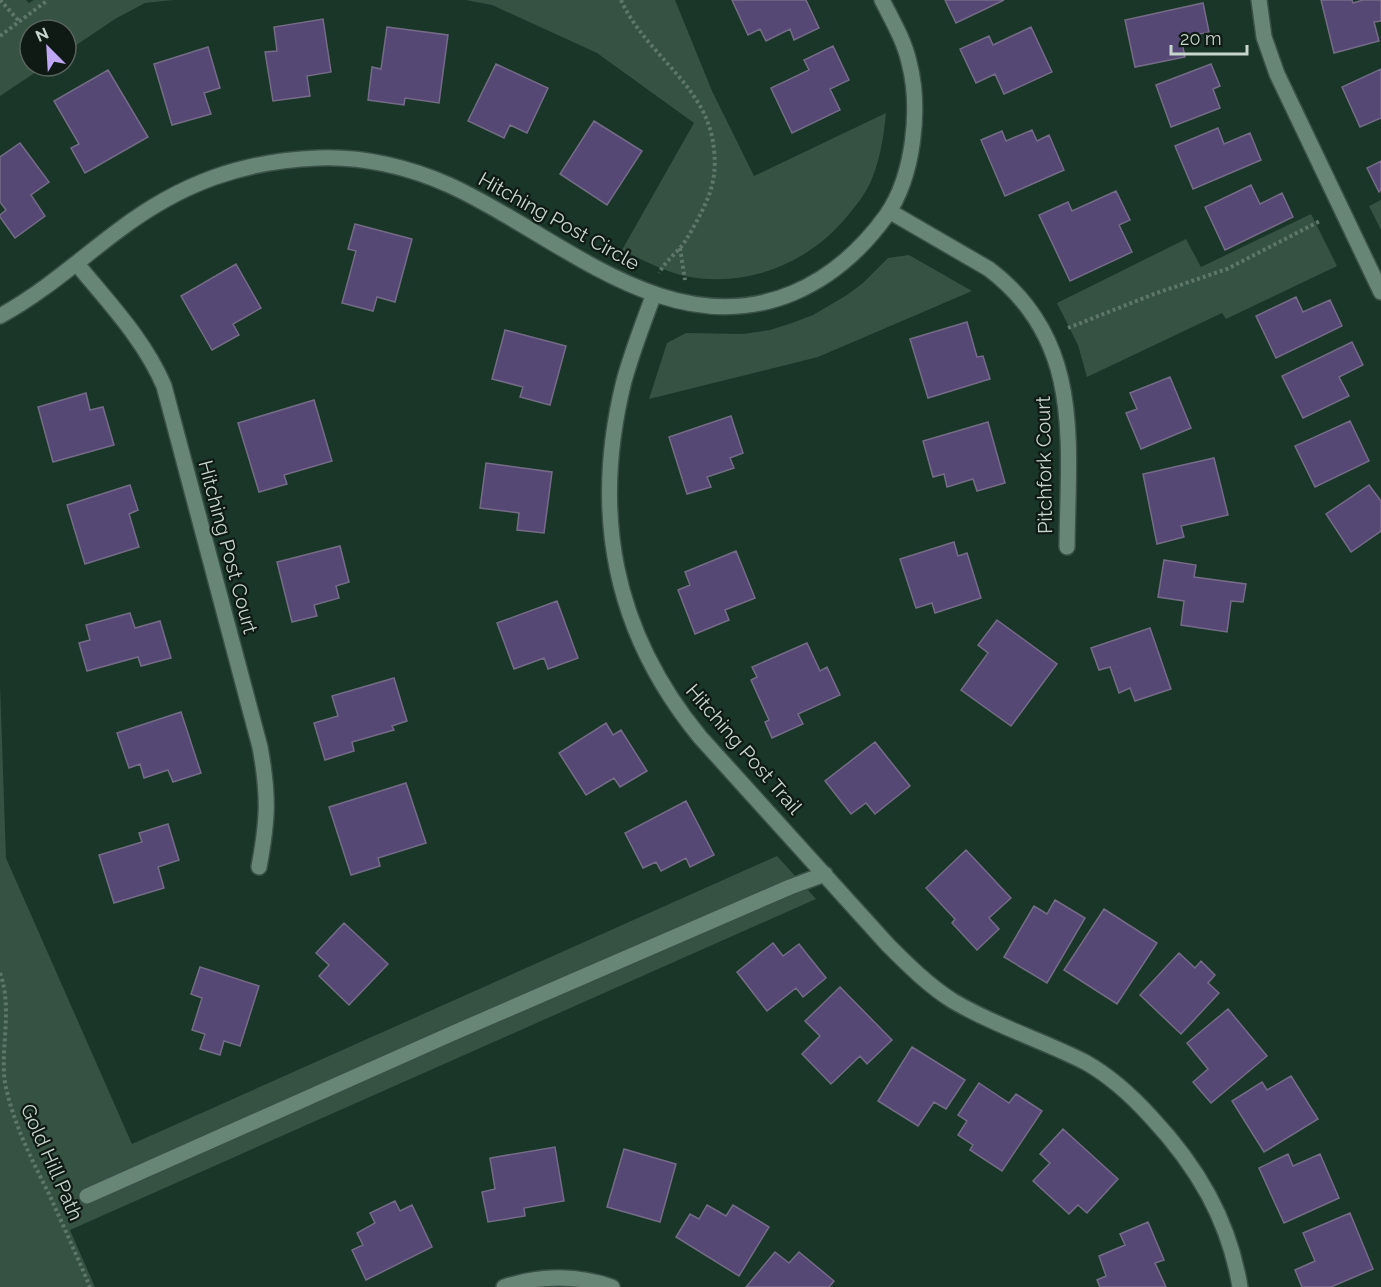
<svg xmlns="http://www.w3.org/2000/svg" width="1381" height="1287" font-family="Raleway,sans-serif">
<rect width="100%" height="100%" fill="#1a3628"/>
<!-- green -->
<path fill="#355243" d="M0 0H26L29 3 34 0H173L145 3 115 19 66 52V30H30V66H45L0 96Z
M466 0H675L712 91 754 176 886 113C884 134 881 155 873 176 868 190 859 202 849 214 811 262 751 287 690 277 665 272 644 261 622 250L694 123 597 53 492 5Z
M1381 200V230L1369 206Z
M1311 214 1337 266 1226 319 1222 313 1087 377 1078 345 1057 303 1186 239 1201 267Z
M909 255 972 291 818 357 649 399 667 343 686 333 743 334 770 330 792 323 813 315 847 295 863 283 888 258Z
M0 684 6 858 132 1144 777 856 816 899 70 1230 95 1287H0Z"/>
<!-- building -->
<path fill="#564874" stroke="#746c87" stroke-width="1.5" d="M732 0H806L819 28 794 40 790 29 766 41 760 29 748 35Z
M945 0H1004L956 23Z
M1321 0H1352L1353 3 1363 0H1381V21L1374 22 1379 41 1334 53Z
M1203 3 1209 32 1181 38 1185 57 1135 67 1125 20Z
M323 19 331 72 307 76 310 96 273 101 265 52 277 51 274 27Z
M387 27 448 35 439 103 405 98 404 105 368 100 372 67 381 69Z
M1031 27 1052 72 1004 94 995 74 976 83 960 49 989 36 993 45Z
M833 46 849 80 830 89 840 110 792 133 771 88 809 70 804 60Z
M208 47 220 88 204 93 211 114 172 125 154 64Z
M496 64 548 88 527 133 510 125 504 138 468 121Z
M1211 64 1220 86 1213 89 1220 108 1171 127 1156 85Z
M1381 69V118L1360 127 1342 87Z
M108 70 148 137 85 173 71 148 79 144 54 101Z
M594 121 642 151 607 205 560 174Z
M1218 128 1224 144 1250 133 1261 160 1193 189 1175 146Z
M1032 130 1037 141 1049 135 1064 170 1005 196 981 140 1002 131 1006 141Z
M20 143 49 182 31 195 45 216 15 238 0 217V215L6 210 0 202V157Z
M1381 161V190L1379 192 1367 168Z
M1251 185 1260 204 1282 193 1293 217 1225 250 1205 207Z
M1116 191 1130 220 1119 225 1132 252 1070 281 1039 215 1068 202 1072 211Z
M355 224 412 239 395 302 377 297 373 311 342 303 356 251 348 249Z
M236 264 261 308 233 324 239 335 212 350 181 296Z
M1296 297 1303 312 1330 300 1342 326 1276 358 1256 316Z
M967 322 977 357 983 356 990 379 928 398 910 339Z
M505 330 566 346 550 405 520 397 523 387 492 379Z
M1352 342 1363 365 1339 377 1349 396 1303 418 1282 376Z
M1170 377 1191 428 1141 449 1126 413 1137 409 1130 393Z
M86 393 90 410 103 407 114 445 53 462 38 407Z
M314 400 332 461 284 475 287 484 259 492 238 423Z
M731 416 743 453 730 458 734 468 707 477 711 487 687 494 669 437Z
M1350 421 1369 461 1315 487 1295 446Z
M988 422 1005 483 977 491 973 479 947 487 944 474 933 477 923 441Z
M1214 458 1228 515 1181 526 1184 537 1157 544 1143 474Z
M486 463 552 472 544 533 517 530 519 513 480 508Z
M130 485 138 510 129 514 139 547 85 564 67 505Z
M1369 485 1381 501V531L1351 552 1326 514Z
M954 542 958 556 967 553 981 598 935 613 932 603 916 608 900 559Z
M340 546 349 582 336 586 339 598 314 605 317 616 292 622 277 562Z
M736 551 755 598 725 610 729 620 695 634 678 590 690 585 685 572Z
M1164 560 1196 565 1194 577 1246 584 1243 602 1231 601 1227 632 1181 625 1184 601 1158 597Z
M557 601 578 658 548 669 544 658 514 669 497 623Z
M130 613 135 628 160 621 171 658 141 666 138 657 87 671 79 643 90 640 86 625Z
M997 620 1057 664 1011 726 961 690 988 653 978 645Z
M1150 628 1171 689 1135 701 1130 688 1119 693 1110 667 1099 670 1091 648Z
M807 643 820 671 827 667 840 695 798 714 803 724 772 738 765 722 769 720 751 680 757 677 752 667Z
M394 678 407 721 392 726 394 730 352 742 354 751 325 760 314 723 338 716 332 696Z
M181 712 201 773 173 782 168 770 144 778 140 764 129 768 117 733Z
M606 723 613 735 621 730 647 771 620 787 614 778 586 795 559 753Z
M875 742 910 786 875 814 866 803 851 814 825 781Z
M406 783 426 843 378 858 380 866 351 875 329 807Z
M686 801 714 855 690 867 686 858 661 871 656 862 643 868 625 833Z
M168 824 179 860 158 867 164 888 114 903 99 855 142 842 139 833Z
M966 850 1011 898 989 918 999 929 977 950 952 923 955 919 926 888Z
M1055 900 1085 918 1047 983 1004 957 1034 906 1047 914Z
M1104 909 1157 943 1117 1004 1064 970Z
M344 923 388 964 349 1005 319 976 329 965 316 953Z
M773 943 783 956 799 944 826 978 803 997 796 988 767 1011 737 972Z
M1179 953 1195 968 1201 961 1215 975 1208 983 1219 993 1181 1034 1140 995Z
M200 967 259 986 240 1046 224 1041 220 1055 200 1049 205 1034 192 1030 202 998 191 994Z
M840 987 892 1040 867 1064 860 1056 831 1084 802 1054 820 1036 805 1021Z
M1228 1009 1267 1056 1211 1103 1193 1082 1208 1069 1187 1043Z
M912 1047 965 1080 946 1109 934 1102 918 1126 878 1101Z
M1291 1076 1318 1119 1264 1152 1232 1101 1262 1082 1267 1090Z
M979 1083 1009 1103 1016 1094 1042 1111 1002 1171 970 1150 973 1145 958 1135 967 1121 958 1115Z
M1063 1129 1118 1179 1087 1213 1078 1205 1069 1214 1033 1181 1050 1163 1040 1154Z
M555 1147 564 1201 524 1208 525 1216 488 1222 482 1192 495 1189 490 1158Z
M624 1149 676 1164 660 1222 607 1207Z
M1288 1154 1293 1166 1320 1154 1339 1198 1284 1223 1259 1168Z
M395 1201 400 1211 412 1205 432 1247 366 1280 352 1250 363 1245 357 1233 375 1223 370 1213Z
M707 1205 726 1216 733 1205 769 1227 739 1276 676 1237 690 1214 699 1219Z
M1350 1213 1373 1269 1331 1287H1302L1295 1270 1315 1261 1303 1233Z
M1148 1222 1164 1260 1155 1263 1166 1287H1100L1097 1280 1106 1276 1099 1256 1125 1245 1120 1234Z
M775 1252 789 1263 799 1252 834 1281 829 1287H746Z"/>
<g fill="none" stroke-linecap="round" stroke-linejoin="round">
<!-- minor casing -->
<g stroke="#395146" stroke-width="18">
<path id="minor" d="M1259 0 1264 37 1277 74 1381 292
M889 211 989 269C1084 341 1068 442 1067 547
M77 264C108 302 144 339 164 386L260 747C269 796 268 819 259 867
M654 294C643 323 632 352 624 381 591 513 613 631 700 737L888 945C908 965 929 986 953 1001 995 1026 1042 1040 1085 1062 1110 1076 1132 1096 1151 1117 1197 1166 1229 1220 1240 1287
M0 316C44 292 80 259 119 230 180 184 241 161 318 158 362 156 409 167 449 185 556 233 667 346 793 293 831 277 862 249 886 216 914 176 921 108 909 62 904 40 892 20 882 0
M87 1196 451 1034 790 887 825 874
M504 1287C540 1275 577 1275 612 1287"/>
</g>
<!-- path -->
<path stroke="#5f766a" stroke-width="4" stroke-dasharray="3 3" stroke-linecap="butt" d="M0 0 19 21
M621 0C646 56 709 86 714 150 716 167 714 184 707 200 702 212 688 239 680 248 672 257 665 262 659 273
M0 36 48 0
M680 248 685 280
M1068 328 1154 294 1227 269 1320 221
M0 973C13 1009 0 1047 5 1083 13 1123 31 1158 49 1194 63 1225 77 1256 90 1287"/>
<!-- minor -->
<use href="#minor" stroke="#688676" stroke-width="15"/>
</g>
<g text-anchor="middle" stroke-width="4.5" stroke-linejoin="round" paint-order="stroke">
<!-- street labels -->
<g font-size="20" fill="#c6d6cd" stroke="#0f1a14">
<text transform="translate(559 221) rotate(29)" y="7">Hitching Post Circle</text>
<text transform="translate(1044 465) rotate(-91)" y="7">Pitchfork Court</text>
<text transform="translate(228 547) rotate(75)" y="7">Hitching Post Court</text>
<text transform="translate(744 749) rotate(49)" y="7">Hitching Post Trail</text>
<text transform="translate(52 1162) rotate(66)" y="7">Gold Hill Path</text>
</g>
</g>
<!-- north arrow -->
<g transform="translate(48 48) rotate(336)"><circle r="28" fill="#0f1a14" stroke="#58655e" stroke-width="1.5"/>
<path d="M0-4.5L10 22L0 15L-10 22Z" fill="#c0a8f4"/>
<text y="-9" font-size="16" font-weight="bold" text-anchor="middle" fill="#c6d6cd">N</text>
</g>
<!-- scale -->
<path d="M1171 45v9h76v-9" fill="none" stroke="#c6d6cd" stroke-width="3"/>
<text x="1180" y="45" font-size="18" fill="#c6d6cd" stroke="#0f1a14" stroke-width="4.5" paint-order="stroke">20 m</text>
</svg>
